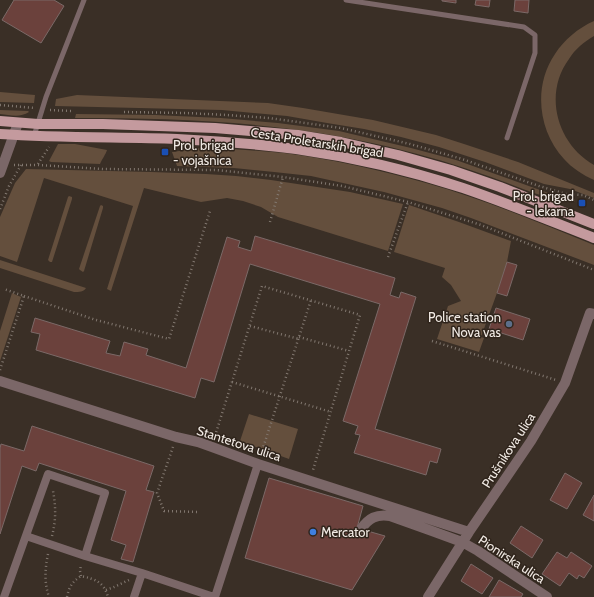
<svg xmlns="http://www.w3.org/2000/svg" width="594" height="597" font-family="Cabin,sans-serif">
<rect width="100%" height="100%" fill="#3a2f26"/>
<!-- green -->
<path fill="#644f3d" d="M594 21V36C584 42 575 49 569 59 543 94 557 144 594 165V180C583 175 572 168 564 159 538 131 533 86 555 54 564 40 578 28 594 21Z
M0 92 35 95 34 103 0 102Z
M77 95 268 103 303 108 373 120 436 135 464 144 518 162 594 193V198L570 189 544 184 485 162 439 147 401 137 364 129 327 123 287 116 222 110 55 106 56 99Z
M0 110 28 111 29 112C20 118 10 115 0 114Z
M76 114 155 115 221 118 278 123 339 131 411 148 456 160 551 194 575 199V202C562 199 549 198 537 194 521 189 506 182 491 177 458 165 424 155 390 147 287 122 181 118 75 118Z
M58 144H75L107 150C106 154 102 159 100 164L51 162 49 161Z
M208 147C234 149 259 151 284 153 332 159 380 170 426 183 484 199 539 223 594 245V265L471 218 442 208 384 192 311 176 274 172 234 168 177 166 172 152Z
M26 169 151 172 206 174 236 176 271 180 350 192 403 204 388 251 278 217 261 207 243 201 227 198 201 202 144 188 111 291 107 289 133 206 44 178 17 262 0 256V217L15 183Z
M69 196 72 197V199L52 262H50L48 260 68 197Z
M101 205 103 206V208L84 271 83 272 80 270 79 269 100 206Z
M409 205 459 222 511 241 507 262 497 293 481 337 484 338 479 352 437 339 448 306 461 301 451 285 442 277 445 268 394 252Z
M0 260 86 288C84 292 79 292 74 292L0 268Z
M12 293 21 297 0 361V331Z
M249 414 298 429 289 459 240 441Z"/>
<!-- building -->
<path fill="#6b413c" stroke="#7b6967" d="M14 0H54L64 6 41 43 2 20Z
M442 0H456V3L442 1Z
M476 0H490L489 7 475 5Z
M515 0H529L528 13 514 11Z
M255 236 395 278 390 295 399 298 401 292 416 297 375 429 441 449 437 463 430 461 426 475 354 453 360 435 355 434 358 426 343 421 380 304 250 264 214 382 201 378 195 398 36 350 40 334 31 332 35 318 110 341 106 353 120 356 124 342 148 349 146 355 186 368 227 237 240 241 238 247 251 251Z
M507 262 517 265 507 296 497 293Z
M496 308 530 319 523 340 489 329Z
M32 426 154 466 146 490 154 492 133 562 121 559 126 545 111 540 126 491 39 463 36 471 22 466 0 534V448L1 444 24 451Z
M565 473 582 483 567 509 550 500Z
M269 478 363 506 357 528 385 536 352 590 245 558Z
M594 495V521L583 515Z
M521 526 543 540 532 558 510 543Z
M557 552 567 558 571 552 592 566 584 578 579 575 577 579 569 573 560 586 542 574Z
M471 564 493 578 482 594 461 581Z
M499 580 523 594 521 597H489Z"/>
<g fill="none" stroke-linecap="round" stroke-linejoin="round">
<!-- path -->
<path stroke="#827870" stroke-width="2.5" stroke-dasharray="1 3" stroke-linecap="butt" d="M0 105 35 108
M50 110 71 111
M124 112 186 113 227 115 269 118 341 128 410 144 462 159 539 186 566 194 583 195 594 200
M38 164 49 147
M14 165H38L103 169 216 170 283 177 342 186 408 202 481 225 594 270
M0 209 9 186 21 165
M270 222 283 177
M388 257 408 202
M24 296 96 320 169 339 210 211
M250 326 299 339
M299 337 349 351
M432 341 556 380
M0 370 24 296 4 289
M232 382 331 412
M215 436 262 286 360 315 313 470
M173 447 157 493 164 511 198 512
M261 454 311 300
M52 536C56 521 56 506 53 491
M48 554C45 569 44 582 49 597
M81 576 80 571 81 565
M106 590 114 587 129 580
M67 597C69 587 72 582 81 576 95 579 104 582 108 597"/>
<!-- service -->
<path stroke="#7b6768" stroke-width="5" d="M346 0 524 27 535 35V53L507 138
M34 136 46 97 84 0"/>
<!-- pedestrian -->
<path stroke="#7b6768" stroke-width="8" d="M26 536 85 556
M4 597 48 474 105 493 85 556 142 573 214 597
M134 597 142 573
M215 597 258 464"/>
<!-- minor -->
<path stroke="#7b6768" stroke-width="10" d="M0 381 176 437 198 442 212 447 258 464 469 532
M361 529C369 518 376 514 390 516L432 531 462 542 478 551 547 597
M428 597 469 532 531 441 565 383 590 313 594 314"/>
<!-- tertiary -->
<path stroke="#7b6768" stroke-width="10" d="M0 173 18 123"/>
<!-- primary -->
<path stroke="#c49a9e" stroke-width="10" d="M0 121 38 124H103L215 128 298 135 341 142 398 155 451 170 500 187 594 224
M0 134C59 138 118 137 177 139 217 141 257 144 296 149 353 157 408 170 463 188 507 203 551 221 594 238"/>
</g>
<!-- markers -->
<g fill="#1a4fb4" stroke="#30251c" stroke-width="1.5">
<rect x="161" y="148" width="8" height="8" rx="2"/>
<rect x="578" y="199" width="8" height="8" rx="2"/>
</g>
<circle fill="#5c6f8a" stroke="#30251c" stroke-width="1.5" cx="509" cy="324" r="4"/>
<circle fill="#3f7fe0" stroke="#30251c" stroke-width="1.5" cx="313" cy="532" r="4"/>
<g text-anchor="middle" stroke-width="3" stroke-linejoin="round" paint-order="stroke">
<!-- street labels -->
<g font-size="13" fill="#f2ebe5" stroke="#30251c">
<text transform="translate(317 142) rotate(9)" y="5">Cesta Proletarskih brigad</text>
<text transform="translate(239 443) rotate(18)" y="5">Stantetova ulica</text>
<text transform="translate(508 450) rotate(-57)" y="5">Prušnikova ulica</text>
<text transform="translate(512 559) rotate(33)" y="5">Pionirska ulica</text>
</g>
<!-- poi labels -->
<g font-size="13" fill="#f2ebe5" stroke="#30251c" text-anchor="start">
<text x="173" y="150">Prol. brigad<tspan x="173" dy="15">- vojašnica</tspan></text>
<text x="574" y="201" text-anchor="end">Prol. brigad<tspan x="574" dy="15">- lekarna</tspan></text>
<text x="501" y="322" text-anchor="end">Police station<tspan x="501" dy="15">Nova vas</tspan></text>
<text x="321" y="537">Mercator</text>
</g>
</g>
</svg>
